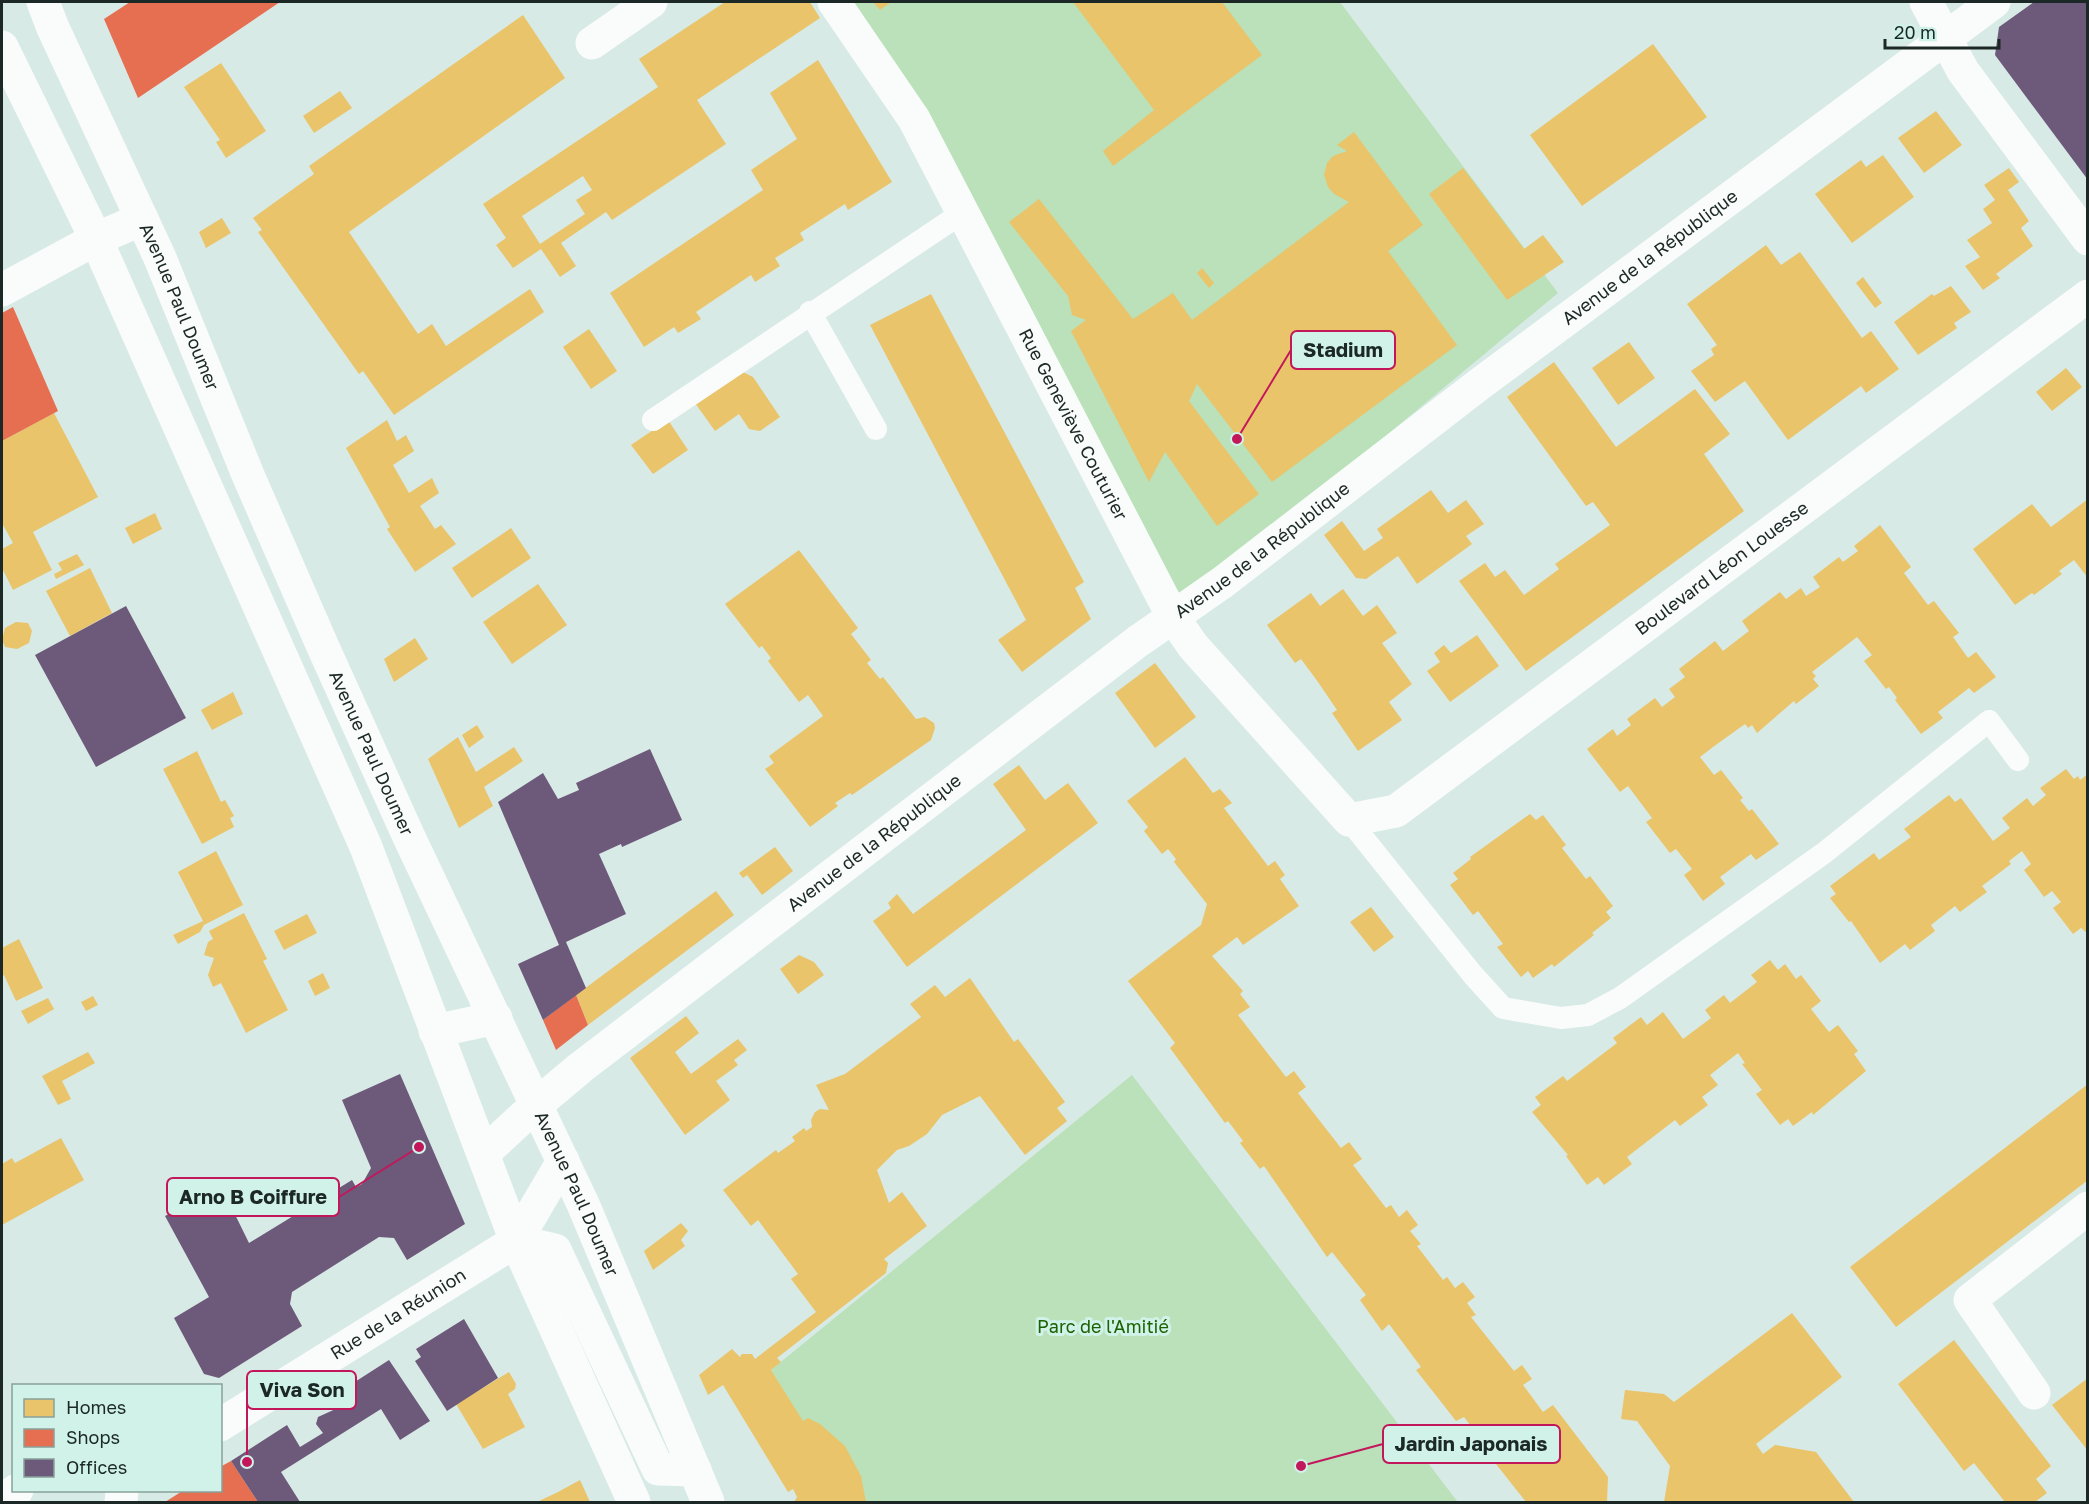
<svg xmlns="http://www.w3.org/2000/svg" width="2089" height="1504" font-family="'Golos Text',sans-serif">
<rect width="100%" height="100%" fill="#d8eae6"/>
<!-- green -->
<path fill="#bae1b9" d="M847 2H1340L1558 293 1205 586 1178 593Z
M1132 1075 1457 1501 851 1502 771 1370Z"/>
<!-- homes -->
<path fill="#e9c46a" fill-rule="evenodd" d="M725 2H810L820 18 697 100 726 144 612 220 606 212 561 243 576 266 560 277 541 249 513 268 496 245 506 238 483 204 658 87 639 59ZM583 176 592 190 576 200 585 214 540 244 522 216Z
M873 2H891L880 10Z
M1073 2H1222L1262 55 1113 166 1103 151 1154 110Z
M523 15 565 78 349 232 418 334 432 324 446 346 530 289 544 312 394 415 363 371 359 374 258 232 262 230 253 218 314 174 309 166Z
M1653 44 1707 117 1582 206 1530 135Z
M818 60 892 182 848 210 845 204 800 233 804 240 775 258 780 266 755 282 751 275 696 312 701 319 678 333 674 327 644 347 610 293 763 190 751 170 797 139 770 93Z
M221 63 266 131 226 158 216 142 220 140 184 87Z
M340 91 352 108 314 133 303 116Z
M1936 111 1962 145 1924 173 1898 138Z
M1354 132 1423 225 1388 251 1457 345 1272 482 1197 384 1189 401 1259 494 1217 526 1165 452 1149 482 1071 331 1086 320 1072 315 1068 296 1009 222 1039 199 1133 319 1173 293 1192 320 1349 202 1334 194 1328 187 1324 175 1327 163 1333 156 1347 151 1337 145Z
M1883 155 1914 197 1852 243 1815 194 1861 160 1866 167Z
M1463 168 1524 249 1543 235 1564 262 1507 300 1429 194Z
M2009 168 2019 182 2008 190 2029 221 2021 228 2033 246 1996 274 2000 278 1983 290 1965 266 1980 257 1967 240 1992 223 1983 209 1995 200 1984 185Z
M222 218 231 233 206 248 199 232Z
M1766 245 1781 265 1800 252 1862 338 1871 331 1899 369 1866 393 1861 386 1788 440 1745 381 1715 402 1691 371 1714 355 1711 349 1717 345 1687 304Z
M1202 268 1214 283 1209 288 1197 273Z
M1863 277 1882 303 1875 308 1856 283Z
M1951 286 1971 312 1954 323 1957 328 1918 355 1894 322 1932 294 1934 296Z
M931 294 1084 582 1075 588 1091 619 1022 672 998 640 1026 620 870 325Z
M589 329 617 371 591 389 563 347Z
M1629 342 1655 378 1618 405 1592 368Z
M1554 362 1616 447 1695 389 1730 434 1704 454 1744 511 1526 671 1459 581 1485 563 1495 577 1505 570 1524 595 1559 569 1555 564 1610 525 1593 502 1586 506 1507 397Z
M2066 368 2082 387 2052 411 2036 392Z
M741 371 753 377 780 417 760 431 749 429 739 414 715 431 695 403Z
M54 413 98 497 33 532 52 570 13 590 2 568V549L13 543 2 523V441Z
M387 420 397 441 406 435 414 451 393 465 409 493 432 478 439 493 420 506 435 529 441 525 456 544 415 572 387 529 390 527 346 448Z
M668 420 688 450 653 474 631 445Z
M1431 490 1448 513 1466 500 1484 524 1466 536 1472 544 1417 584 1398 556 1366 579 1356 578 1324 535 1342 521 1364 551 1383 538 1377 529Z
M2088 499V578L2074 560 2059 571 2062 574 2034 595 2032 593 2015 605 1973 549 2032 504 2051 527Z
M155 513 162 529 133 544 125 528Z
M1880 525 1911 567 1904 573 1928 605 1934 601 1959 633 1953 637 1968 658 1976 652 1996 677 1974 693 1969 688 1938 712 1943 718 1921 734 1895 700 1897 698 1889 687 1886 689 1864 661 1872 655 1857 637 1812 672 1816 676 1813 679 1819 686 1796 704 1794 701 1757 733 1752 725 1748 728 1745 724 1713 747 1700 757 1714 775 1721 770 1743 798 1740 800 1749 811 1752 809 1779 844 1756 860 1751 854 1720 877 1725 884 1703 901 1684 875 1692 869 1676 849 1670 853 1646 822 1652 818 1628 786 1620 792 1587 749 1613 729 1617 736 1631 725 1627 719 1655 698 1662 707 1675 697 1669 689 1685 677 1679 669 1715 641 1723 651 1749 631 1742 621 1780 592 1786 599 1801 588 1806 596 1820 587 1813 577 1839 557 1843 562 1858 551 1854 546Z
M511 528 531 558 472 598 452 568Z
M799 550 858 628 851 634 871 660 867 663 880 679 883 677 916 719 925 717 934 723 935 728 931 740 852 795 850 793 835 803 838 806 810 827 765 769 774 763 769 756 823 716 808 695 799 702 768 661 771 658 762 646 759 648 725 604Z
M77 554 84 565 56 579 54 574 62 570 58 563Z
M90 568 112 613 70 636 46 591Z
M538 584 567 625 512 664 483 622Z
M1343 589 1363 616 1377 605 1397 633 1382 643 1412 684 1389 702 1402 720 1358 751 1332 713 1337 710 1318 682 1301 659 1295 663 1267 625 1311 593 1320 606Z
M16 622 28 623 32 631 29 643 17 649 5 647 2 640 5 628Z
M1477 635 1499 666 1450 702 1427 671 1440 662 1434 653 1444 645 1451 653Z
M415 638 428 659 394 682 384 659Z
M1155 663 1196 717 1155 748 1115 693Z
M233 692 243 714 212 730 201 710Z
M477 725 484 737 469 748 462 735Z
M458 737 476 772 514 747 523 761 484 787 493 806 459 828 428 759Z
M197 751 221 802 225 800 234 816 230 818 234 827 202 844 163 769Z
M1185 757 1213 793 1220 789 1232 803 1224 808 1268 866 1275 861 1285 875 1280 879 1299 906 1243 945 1237 937 1212 956 1243 991 1240 994 1250 1007 1238 1015 1286 1077 1294 1071 1306 1087 1298 1093 1341 1148 1349 1142 1362 1159 1353 1165 1386 1208 1391 1205 1399 1217 1407 1210 1418 1225 1410 1231 1421 1244 1417 1246 1443 1280 1447 1277 1455 1288 1463 1282 1475 1297 1467 1303 1476 1315 1471 1317 1514 1371 1522 1365 1532 1379 1523 1385 1543 1412 1553 1405 1608 1477 1607 1502H1526L1477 1440 1480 1438 1464 1417 1456 1421 1416 1370 1421 1367 1389 1324 1382 1331 1360 1300 1366 1295 1332 1252 1327 1257 1264 1166 1260 1169 1240 1143 1243 1141 1228 1121 1225 1123 1170 1048 1175 1043 1128 981 1201 925 1207 904 1174 862 1176 859 1168 849 1162 854 1144 831 1148 827 1127 801Z
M1019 765 1045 800 1068 783 1098 823 907 967 873 921 891 908 888 903 897 894 913 914 1026 830 993 784Z
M2066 769 2074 779 2078 776 2080 780 2088 774V934L2081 928 2073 934 2053 908 2061 902 2052 891 2044 897 2024 870 2031 864 2022 851 2009 861 2011 864 1982 886 1987 892 1960 912 1955 906 1931 925 1935 931 1910 950 1905 944 1880 963 1851 921 1849 922 1830 898 1836 894 1830 886 1874 853 1879 860 1911 837 1904 829 1949 795 1955 802 1961 798 1993 841 2010 828 2002 818 2027 798 2033 806 2046 795 2040 788Z
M1530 814 1536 820 1543 815 1566 845 1562 848 1586 879 1590 876 1613 906 1606 912 1611 918 1592 933 1594 935 1554 967 1552 964 1533 978 1528 971 1521 977 1497 947 1503 944 1478 911 1473 915 1450 885 1458 879 1453 873 1471 859 1470 857Z
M775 847 793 871 762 895 747 875 743 878 739 873Z
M216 851 243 905 204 925 200 932 178 944 173 935 203 921 178 872Z
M716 891 734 915 588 1025 576 995Z
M1371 907 1394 937 1374 952 1350 922Z
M244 913 267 959 263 961 288 1010 246 1033 221 983 213 987 208 975 214 958 204 955 208 942 213 939 209 931Z
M307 914 317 933 284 950 274 931Z
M19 939 43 988 16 1001 4 975 2 976V948Z
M799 955 814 962 824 975 798 994 780 969Z
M1770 960 1778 970 1785 964 1796 979 1801 975 1821 1001 1811 1009 1829 1032 1838 1025 1858 1051 1854 1054 1866 1071 1813 1115 1812 1112 1793 1126 1788 1119 1780 1125 1756 1094 1762 1090 1742 1064 1745 1063 1738 1053 1710 1075 1718 1085 1702 1097 1708 1105 1680 1126 1675 1120 1627 1157 1632 1164 1604 1185 1598 1177 1587 1185 1566 1156 1568 1155 1532 1112 1541 1105 1535 1097 1563 1076 1567 1081 1617 1043 1613 1038 1641 1017 1647 1025 1663 1012 1683 1039 1711 1018 1705 1010 1724 995 1730 1003 1757 982 1751 975Z
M323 973 330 988 315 996 308 981Z
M970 978 1014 1042 1018 1039 1065 1102 1057 1108 1067 1121 1025 1155 980 1096 942 1115 927 1134 909 1146 897 1150 877 1170 889 1203 902 1192 927 1226 884 1259 888 1263 886 1273 777 1358 781 1362 771 1370 803 1421 808 1418 820 1424 845 1446 861 1476 866 1502H794L797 1497 793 1489 788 1492 723 1385 708 1395 699 1375 732 1349 740 1357 742 1354H752L755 1359 816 1312 791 1279 798 1274 758 1220 751 1226 723 1190 776 1150 778 1153 795 1141 792 1137 804 1128 806 1131 812 1127 811 1120 815 1112 820 1109 829 1110 816 1085 845 1074 921 1017 910 1004 935 985 945 997Z
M93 996 98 1005 86 1011 81 1002Z
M48 998 54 1009 28 1024 21 1011Z
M686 1016 699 1033 675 1052 691 1074 738 1039 747 1050 734 1060 738 1065 716 1081 730 1100 685 1135 630 1058Z
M88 1052 95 1063 62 1081 71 1099 58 1105 42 1076Z
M2088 1084V1180L1896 1327 1850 1267Z
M61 1138 84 1180 2 1225V1164L12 1158 15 1163Z
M681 1223 688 1231 681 1240 685 1246 653 1270 644 1251Z
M1792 1313 1842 1377 1756 1444 1763 1454 1775 1445 1816 1452 1854 1502H1664L1670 1466 1637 1421 1621 1419 1625 1390 1664 1394 1674 1402Z
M1954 1340 2051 1466 2036 1479 2047 1493 2035 1502H2005L1974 1463 1964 1471 1898 1384Z
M509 1372 516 1384 515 1389 508 1394 525 1427 483 1449 456 1404Z
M2088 1378V1451L2052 1405Z
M580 1480 590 1502H537L558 1492Z"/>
<!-- shops -->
<path fill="#e76f51" d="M130 2H280L138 98 104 19Z
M13 307 58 411 2 441V313Z
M576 995 588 1025 556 1050 543 1020Z
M231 1461 258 1502H165L184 1490H220V1467Z"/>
<!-- offices -->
<path fill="#6d597a" d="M2034 2H2088V180L1995 55 1999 27Z
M126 606 186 718 96 767 35 655Z
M650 749 682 820 622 847 621 844 599 854 626 914 566 942 586 988 543 1020 518 964 559 945 498 802 543 773 558 799 579 790 576 783Z
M400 1074 465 1224 407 1260 394 1238 379 1237 292 1292 290 1304 302 1326 219 1378 204 1374 174 1318 209 1297 165 1216 221 1186 249 1243 352 1180 356 1187 362 1184 371 1168 342 1100Z
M464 1319 498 1378 447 1411 415 1361 421 1357 416 1349Z
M389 1360 430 1421 400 1440 381 1409 281 1472 300 1502H258L231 1461 287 1425 300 1447 323 1433 316 1424 318 1417 340 1407 333 1396Z"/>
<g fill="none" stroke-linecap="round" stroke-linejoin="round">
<!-- service -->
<path stroke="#f9fcfb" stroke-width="22" d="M810 312 876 429
M653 420 962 213
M1349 820 1473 975 1503 1008 1561 1018 1588 1015 1620 998 1824 853 1989 721 2018 760"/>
<!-- minor -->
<g stroke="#f9fcfb" stroke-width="33">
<path id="s1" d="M834 2 914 119 1173 617 1193 646 1349 820 1396 811 2088 296"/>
<path d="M1926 2 1963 71 2088 239"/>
<path d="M592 43 651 2"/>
<path d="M2 290 96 239 142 219"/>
<path id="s2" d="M536 1105 580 1068 1137 642 1223 582 1481 383 1994 2"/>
<path d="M2034 1393 1970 1300 2088 1208"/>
<path id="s3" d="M220 1425 516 1241"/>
<path d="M2 1500 17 1490"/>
<path d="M121 1502 122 1490"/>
</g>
<!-- primary -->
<g stroke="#f9fcfb" stroke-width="33">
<path id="s4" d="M43 2 53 28 160 258 248 475 323 647 409 837 583 1204 708 1502"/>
<path d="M2 47 96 239 366 847 516 1241 634 1502"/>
<path d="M435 1031 496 1018"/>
<path d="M483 1154 536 1105"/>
<path d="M563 1161 516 1241 555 1250 658 1469 695 1470"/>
</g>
</g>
<g text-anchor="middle" stroke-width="6" stroke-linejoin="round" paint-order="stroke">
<!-- street labels -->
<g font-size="18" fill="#1c2825" stroke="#d0f2e9">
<text dy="6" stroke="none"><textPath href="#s2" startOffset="1400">Avenue de la République</textPath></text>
<text dy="6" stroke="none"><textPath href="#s4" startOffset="334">Avenue Paul Doumer</textPath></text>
<text dy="6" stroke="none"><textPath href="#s1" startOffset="486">Rue Geneviève Couturier</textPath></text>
<text dy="6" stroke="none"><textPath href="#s2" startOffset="914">Avenue de la République</textPath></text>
<text dy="6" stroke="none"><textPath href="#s1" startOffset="1426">Boulevard Léon Louesse</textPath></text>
<text dy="6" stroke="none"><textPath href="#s4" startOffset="820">Avenue Paul Doumer</textPath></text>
<text dy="6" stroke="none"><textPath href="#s2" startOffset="428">Avenue de la République</textPath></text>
<text dy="6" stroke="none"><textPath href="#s4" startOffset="1306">Avenue Paul Doumer</textPath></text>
<text dy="6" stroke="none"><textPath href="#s3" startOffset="210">Rue de la Réunion</textPath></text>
</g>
<!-- park labels -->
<g font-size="18" fill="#1d6200" stroke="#d0f2e9">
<text x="1103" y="1333">Parc de l'Amitié</text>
</g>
</g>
<!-- callouts -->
<path fill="none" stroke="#c2185b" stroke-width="2" d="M1237 439L1291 350M419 1147L339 1197M247 1462L247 1390M1301 1466L1383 1444"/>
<g fill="#c2185b" stroke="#d0f2e9" stroke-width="2">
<circle cx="1237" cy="439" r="6"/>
<circle cx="419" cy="1147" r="6"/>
<circle cx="247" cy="1462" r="6"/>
<circle cx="1301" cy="1466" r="6"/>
</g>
<g fill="#d0f2e9" stroke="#c2185b" stroke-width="2">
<rect x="1291" y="331" width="104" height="38" rx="6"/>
<rect x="167" y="1178" width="172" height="38" rx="6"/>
<rect x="247" y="1371" width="109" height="38" rx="6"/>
<rect x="1383" y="1425" width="177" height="38" rx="6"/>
</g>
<g font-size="20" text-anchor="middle" font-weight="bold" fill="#1c2825">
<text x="1343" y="357">Stadium</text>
<text x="253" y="1204">Arno B Coiffure</text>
<text x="302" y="1397">Viva Son</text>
<text x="1471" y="1451">Jardin Japonais</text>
</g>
<!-- border -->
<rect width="2089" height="1504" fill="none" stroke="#1c2825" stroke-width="6"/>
<!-- legend -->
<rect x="12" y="1384" width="210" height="108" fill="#d0f2e9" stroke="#88a19b" stroke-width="1.5"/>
<rect x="24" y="1399" width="30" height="18" fill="#e9c46a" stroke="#88a19b" stroke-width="1.5"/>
<text x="66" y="1414" font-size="18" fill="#1c2825">Homes</text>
<rect x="24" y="1429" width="30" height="18" fill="#e76f51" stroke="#88a19b" stroke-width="1.5"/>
<text x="66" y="1444" font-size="18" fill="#1c2825">Shops</text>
<rect x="24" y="1459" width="30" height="18" fill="#6d597a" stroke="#88a19b" stroke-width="1.5"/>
<text x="66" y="1474" font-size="18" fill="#1c2825">Offices</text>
<!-- scale -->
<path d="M1885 39v9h114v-9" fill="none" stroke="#1c2825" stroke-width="3"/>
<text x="1894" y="39" font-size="18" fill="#1c2825" stroke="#d0f2e9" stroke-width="4.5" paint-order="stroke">20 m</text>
</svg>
